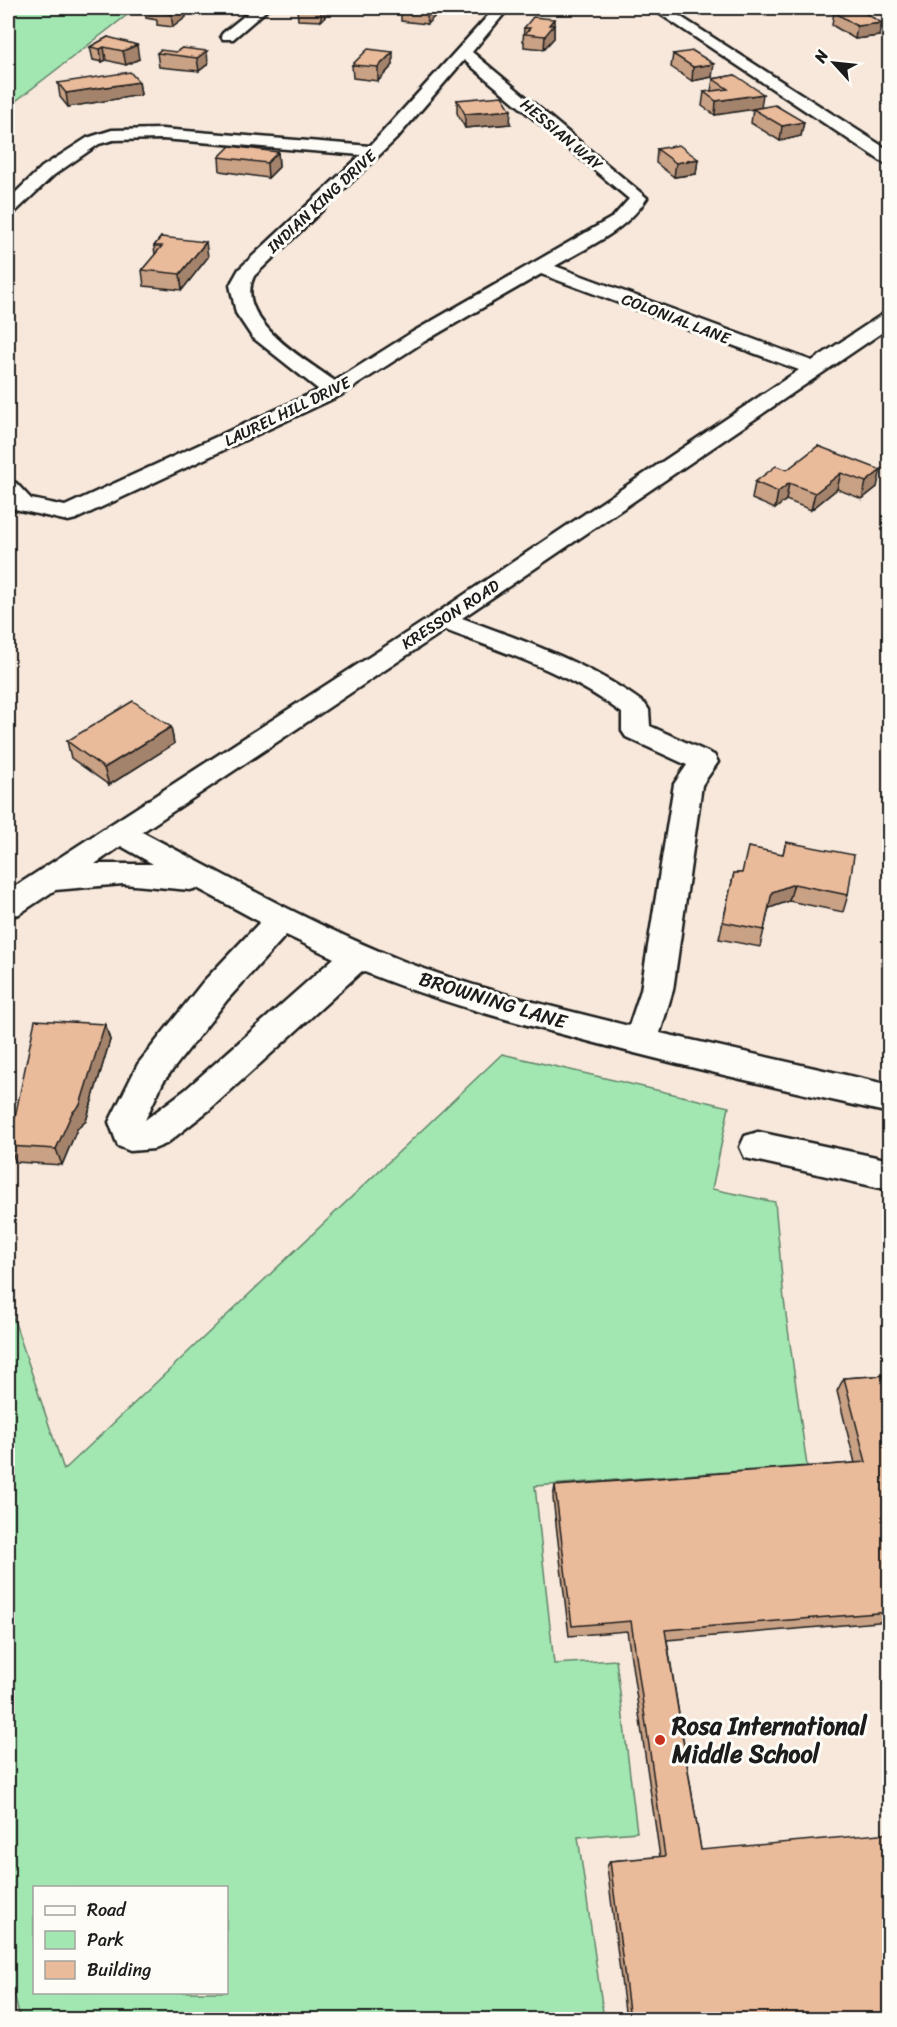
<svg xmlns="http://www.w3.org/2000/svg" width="897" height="2027" font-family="Sriracha,sans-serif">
<rect width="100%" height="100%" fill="#f7e8db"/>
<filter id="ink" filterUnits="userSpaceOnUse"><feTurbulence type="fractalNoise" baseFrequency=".0167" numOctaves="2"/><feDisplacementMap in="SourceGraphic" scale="12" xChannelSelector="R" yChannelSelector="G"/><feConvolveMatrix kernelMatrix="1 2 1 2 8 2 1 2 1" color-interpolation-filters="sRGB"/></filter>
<g filter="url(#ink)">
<!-- green -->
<path fill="#a2e7b2" stroke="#5f8267" stroke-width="1.5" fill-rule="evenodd" d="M8 8H136L8 107Z
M502 1054 729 1107 712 1189 775 1202 784 1300 807 1466 535 1486 554 1664 616 1660 637 1832 578 1837 604 2019H20L8 1968V1302L64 1470ZM34 1888H226V1992H34Z"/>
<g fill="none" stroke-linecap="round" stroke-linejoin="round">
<!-- minor casing -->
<g stroke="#1c1c1c" stroke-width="5">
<path id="minor" d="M254 8H269L233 39H223L221 36 223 33Z
M495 8H509L472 52 647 198C626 231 588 247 555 266L812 361 883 314 890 312V327L462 618C526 642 590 663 645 704L649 710 650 726 714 755 718 762 702 785 673 990 660 1033 890 1085V1113C786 1090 682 1066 580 1039 506 1020 433 1000 362 971L209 1110 166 1144 154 1149 130 1151 118 1146 109 1122 138 1064 203 982 260 922 197 888 190 890 123 884 55 890 19 914 8 917V891L434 615 799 370 541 274 425 341 341 395 76 519 68 521 15 509 8 501V481L16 483 31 499 65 506 319 390 252 337 236 313 230 285 239 269 361 155 162 139 113 140 99 144 54 175 14 213 8 214V200L42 167 87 138 112 130 162 129 370 146ZM464 60 629 199 613 217 411 333 335 381C306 360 233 319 254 276L396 139ZM445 630C506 653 569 673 622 713V731L626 737 687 765 674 784 641 990 629 1026C553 1007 476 989 403 961 312 925 228 877 142 832ZM121 846 153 864H95ZM286 935 334 958 185 1090 145 1120 163 1082 227 1000Z
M651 8H667L890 151V164L884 163Z
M876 8H890V17Z
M758 1132 890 1160V1190L745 1158 740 1147 745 1136Z"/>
</g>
<!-- minor -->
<use href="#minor" fill="#fdfcf7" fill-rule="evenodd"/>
</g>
<!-- wall -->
<path fill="#c9a185" stroke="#1c1c1c" stroke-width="1.5" d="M144 8H185L186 17 173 27 157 25V20L146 18Z
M187 8H207L205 9Z
M297 8H324L325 17 321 21 298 20Z
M402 8H442V9L427 24 401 21V9Z
M834 12 879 36 855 39 832 25Z
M554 25V38L544 49 524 47V41H523L524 28Z
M108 37 139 59 126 65 106 60 102 62 93 60 90 47Z
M182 48 208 64 199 71 159 67 157 53 176 52Z
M673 54 712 77 692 81 671 67Z
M352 65H393L378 81 353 78Z
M735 75 715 115 702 106 704 92 711 91 713 79Z
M139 82 141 95 68 107 60 97 58 83Z
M457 100 510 124 465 128 457 113Z
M753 109 804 122 801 136 780 141 751 123Z
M657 149 698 159 696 174 674 177 656 163Z
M278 152 279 167 268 178 220 171 219 157Z
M161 237 208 257 182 290 144 286 142 270 155 255 154 246Z
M818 446 877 487 862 499 837 489 811 510 786 500 775 509 752 499 755 482 787 470Z
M171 727 174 744 109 785 71 758 67 741Z
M786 842 848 895 843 912 789 901 769 908 760 947 719 939 734 873H742L783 854Z
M105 1024 110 1040 86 1121 77 1129 62 1165 16 1162 9 1146Z
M890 1375V1621L667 1640 701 1850 890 2019H626L607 1867 610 1861 660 1857 627 1631 569 1636 553 1498 555 1486 855 1463 837 1391 844 1378Z"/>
<!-- shaded-wall -->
<path fill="#a4836c" stroke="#1c1c1c" stroke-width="1.5" d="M180 8H185L186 17 173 27 171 14Z
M318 8H324L325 17 321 21V8Z
M431 8H442V9L427 24V11Z
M554 19V38L544 49 545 36 549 25Z
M882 23 879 36 855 39 857 26Z
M137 45 139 59 126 65 123 51Z
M104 47 106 60 102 62 100 49Z
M207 51 208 64 199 71 197 58Z
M393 52V65L378 81V67Z
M714 64 712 77 692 81 693 67Z
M139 82 141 95 68 107 66 93Z
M763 94 761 108 715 115 716 101Z
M511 110 510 124 465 128V114Z
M804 122 801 136 780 141 782 126Z
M278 152 279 167 268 178 267 163Z
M698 159 696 174 674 177 676 163Z
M206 242 208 257 182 290 180 274Z
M881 470 877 487 862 499 866 482Z
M841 473 837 489 811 510 815 493Z
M789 483 786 500 775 509 778 492Z
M171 727 174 744 109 785 104 768Z
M794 884 789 901 767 909 772 892Z
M105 1024 110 1040 86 1121 77 1129 62 1165 56 1149Z"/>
<!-- building -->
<path fill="#eabb9b" stroke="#1c1c1c" stroke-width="1.5" d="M161 8H180L171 14 156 12Z
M402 8H431L427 11 401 9Z
M858 9 882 23 857 26 834 12Z
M533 17 554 19 549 25H554L545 36 525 34 530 28H524Z
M108 37 137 45 123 51 104 47 100 49 90 47Z
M182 48 207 51 197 58 157 53 160 50 176 52Z
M368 49 393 52 378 67 352 65Z
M693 51 714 64 693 67 673 54Z
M130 72 139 82 66 93 58 83Z
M735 75 763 94 716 101 704 92 728 89 713 79Z
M502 96 511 110 465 114 457 100Z
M775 105 804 122 782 126 753 109Z
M679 145 698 159 676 163 657 149Z
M230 146 278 152 267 163 219 157Z
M161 237 206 242 180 274 142 270 162 246H154Z
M818 446 881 470 866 482 841 473 815 493 789 483 778 492 755 482 776 466 787 470Z
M133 701 171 727 104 768 67 741Z
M786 842 854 855 848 895 794 884 772 892 764 930 723 922 734 873H742L748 847 783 854Z
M35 1020 105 1024 80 1105 72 1113 56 1149 9 1146Z
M890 1375V1612L665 1630 701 1850 890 1833V2019H630L610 1861 665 1856 631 1621 572 1626 555 1486 866 1462 844 1378Z"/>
</g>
<!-- markers -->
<circle fill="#c8321e" stroke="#fdfcf7" stroke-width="2" cx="660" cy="1740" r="6"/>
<g text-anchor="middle" stroke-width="6" stroke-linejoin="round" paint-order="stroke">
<!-- far-street labels -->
<g font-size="16" fill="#1c1c1c" stroke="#fdfcf7">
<text transform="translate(562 134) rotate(40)" y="6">HESSIAN WAY</text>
<text transform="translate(321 201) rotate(-43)" y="6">INDIAN KING DRIVE</text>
<text transform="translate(676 318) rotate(21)" y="6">COLONIAL LANE</text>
<text transform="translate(287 411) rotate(-26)" y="6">LAUREL HILL DRIVE</text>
<text transform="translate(450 614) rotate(-33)" y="6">KRESSON ROAD</text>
</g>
<!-- street labels -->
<g font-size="20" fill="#1c1c1c" stroke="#fdfcf7">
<text transform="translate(493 1000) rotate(17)" y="7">BROWNING LANE</text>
</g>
<!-- near-poi labels -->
<g font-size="24" font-weight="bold" fill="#1c1c1c" stroke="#fdfcf7" text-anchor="start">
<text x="672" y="1734">Rosa International<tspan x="672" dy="28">Middle School</tspan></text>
</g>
</g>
<!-- margin -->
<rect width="897" height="2027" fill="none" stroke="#fdfcf7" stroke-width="30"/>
<rect x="15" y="15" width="867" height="1997" fill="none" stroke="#1c1c1c" stroke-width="2" filter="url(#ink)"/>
<!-- legend -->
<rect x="33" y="1886" width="195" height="108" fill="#fdfcf7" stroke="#a3a29f" stroke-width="1.5"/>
<rect x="45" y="1906" width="30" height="9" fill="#fdfcf7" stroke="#a3a29f" stroke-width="1.5"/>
<text x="87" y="1916" font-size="18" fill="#1c1c1c">Road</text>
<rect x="45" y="1931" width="30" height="18" fill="#a2e7b2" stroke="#a3a29f" stroke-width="1.5"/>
<text x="87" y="1946" font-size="18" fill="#1c1c1c">Park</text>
<rect x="45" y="1961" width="30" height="18" fill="#eabb9b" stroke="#a3a29f" stroke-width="1.5"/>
<text x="87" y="1976" font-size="18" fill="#1c1c1c">Building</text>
<!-- north arrow -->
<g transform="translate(834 63) rotate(297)" stroke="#fdfcf7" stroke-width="4.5" paint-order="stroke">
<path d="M0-4.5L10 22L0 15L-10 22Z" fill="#1c1c1c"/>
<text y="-9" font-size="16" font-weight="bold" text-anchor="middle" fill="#1c1c1c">N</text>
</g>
</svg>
